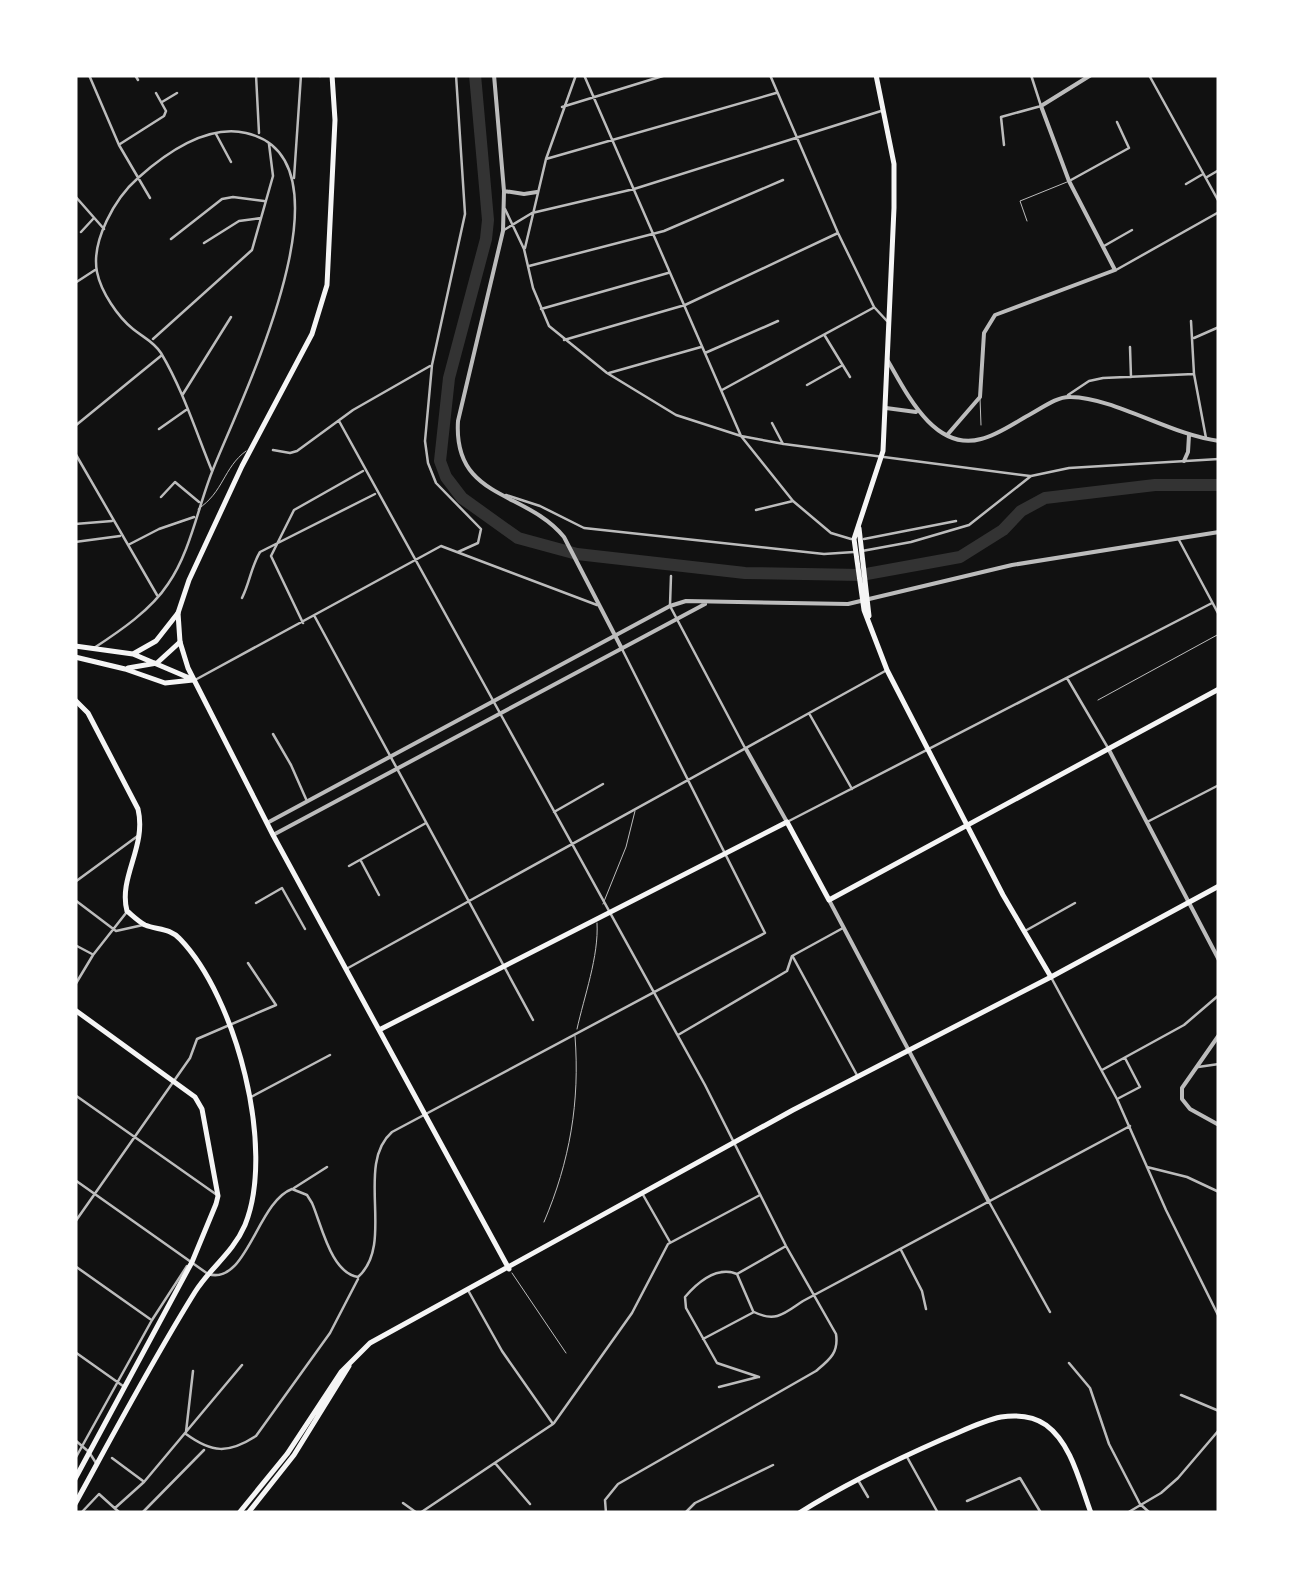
<svg xmlns="http://www.w3.org/2000/svg" width="1294" height="1588" font-family="Ubuntu,sans-serif">
<rect width="100%" height="100%" fill="#111"/>
<g fill="none" stroke-linecap="round" stroke-linejoin="round">
<!-- river -->
<path stroke="#333" stroke-width="12" d="M475 75 488 220 486 239 449 378 440 461 446 477 462 498 518 538 577 554 745 573 861 575 960 557 1003 530 1021 511 1045 498 1155 485H1219"/>
<!-- service -->
<path stroke="#bcbcbc" stroke-width="1" d="M1027 221 1020 201 1067 182
M980 398 981 425
M198 509C224 492 223 468 246 451
M1098 700 1219 634
M603 904 626 847 635 811
M577 1029C584 997 599 956 597 923
M544 1222C570 1161 580 1102 575 1036
M512 1273 566 1353"/>
<!-- pedestrian -->
<path stroke="#bcbcbc" stroke-width="2.5" d="M670 605 671 576
M256 903 282 888 305 929
M793 957 858 1077
M642 1193 670 1242
M554 1423 632 1313 668 1244 760 1195"/>
<!-- minor -->
<path stroke="#bcbcbc" stroke-width="2.5" d="M89 75 119 145 150 198
M135 75 138 80
M256 75 259 133
M320 75V76
M456 75 465 214 432 365 425 441 428 463 436 483 481 529 478 543 458 552
M584 75 741 436 793 501 831 533 851 539
M770 75 838 233 874 307 887 321
M1149 75 1219 202
M162 102 177 93
M562 107 666 75
M216 134 231 162
M120 144 164 116 166 111 156 93
M1004 145 1001 117 1041 106 1031 75
M546 159 776 93
M1207 177 1219 170
M294 178 301 75
M1071 180 1129 148 1117 122
M1186 184 1203 174
M75 196 104 229
M505 209 524 249 533 288 549 326 607 373 676 415 741 436 784 444 1030 476
M504 230 532 213 634 189 881 111
M81 232 93 219
M171 239 222 199 233 197 264 201
M204 243 239 221 261 218
M1104 246 1132 230
M525 248 546 159 576 75
M529 266 664 231 783 180
M1116 270 1219 212
M75 283 95 270
M541 309 668 273
M1191 321 1194 374 1206 438
M825 336 850 377
M1194 338 1219 327
M153 339 252 250 273 176 269 144
M564 340 685 305 838 233
M1130 347 1131 377
M705 353 778 321
M609 373 701 347
M807 385 841 366
M722 390 873 308
M183 394 231 317
M1068 395 1089 381 1103 378 1194 374
M339 421 705 1085 786 1246 836 1334C839 1353 829 1360 816 1371L618 1484 605 1500 606 1513
M772 423 783 444
M75 426 162 355
M159 429 186 410
M273 450 290 453 297 451 353 410 430 366
M75 453 157 595
M506 495 540 506 584 528 824 554 854 552
M161 497 175 482 199 502
M756 510 793 501
M75 524 112 521
M864 539 956 521
M1179 540 1219 615
M75 542 120 536
M128 545 159 529 194 517
M862 551 911 542 969 525 1031 476 1069 468 1219 459
M242 598C250 582 251 567 260 552L375 494
M670 606 745 748
M315 617 533 1020
M303 623 271 556 294 510 363 471
M94 648C120 631 151 610 168 584 190 553 198 507 212 472 237 407 363 159 246 133 206 124 166 153 138 178 115 198 91 241 97 272 101 292 118 317 133 329 144 338 153 341 161 353 183 390 196 432 212 471
M1067 678 1108 748
M195 680 441 546 597 605
M810 715 852 789
M273 734 291 765 306 799
M554 812 603 784
M1149 821 1219 785
M787 822 1212 603
M361 861 379 895
M349 866 426 823
M75 882 139 835
M75 900 116 931 143 925
M1025 931 1075 903
M75 945 92 954
M348 968 887 670
M1052 979 1117 1099 1166 1210 1219 1317
M75 985 93 955 126 913
M678 1035 787 971 792 956 843 928
M1198 1067 1219 1064
M1102 1070 1184 1025 1219 995
M75 1095 217 1195
M251 1097 330 1055
M1119 1098 1140 1087 1125 1058
M1147 1167 1187 1177 1219 1192
M75 1180 208 1274C247 1286 257 1202 292 1189L307 1195 312 1203C322 1226 331 1273 358 1277 396 1244 354 1165 392 1132L765 933 622 649
M294 1188 327 1167
M988 1200 1050 1312
M75 1222 190 1058 197 1039 276 1005 248 963
M901 1250 922 1291 926 1309
M75 1266 150 1319
M737 1274 753 1311
M703 1339 754 1312C776 1323 785 1313 803 1301L1130 1126
M75 1352 123 1386
M1069 1363 1090 1388 1109 1444 1140 1504 1150 1513
M759 1377 717 1363 686 1308 685 1297C698 1282 717 1266 737 1274L786 1246
M719 1387 758 1377
M1181 1395 1219 1411
M186 1432 193 1371
M186 1434C212 1453 228 1454 256 1436L330 1333 358 1279
M75 1440 89 1452 96 1463
M907 1457 938 1513
M112 1458 143 1481
M75 1459 152 1320 187 1266
M495 1463 530 1504
M858 1480 868 1497
M967 1501 1020 1478 1041 1513
M403 1503 417 1513
M115 1508 144 1482 242 1365
M81 1513 99 1494 120 1513
M142 1513 204 1450
M420 1513 553 1424 502 1351 469 1292
M685 1513 695 1503 773 1465
M1127 1513 1161 1493 1178 1478 1219 1430"/>
<!-- tertiary -->
<path stroke="#bcbcbc" stroke-width="4" d="M494 75 504 191 503 231 458 421C453 500 526 490 564 537L622 649
M504 191 524 194 537 192
M888 361C906 392 934 452 981 439 998 435 1014 423 1029 415 1042 408 1057 396 1071 397 1115 398 1171 435 1219 441
M886 408 916 412
M948 434 980 397 984 333 995 315 1115 270 1069 181 1041 106 1091 75
M1184 461 1188 452 1189 435
M746 749 787 822
M1109 750 1219 960
M267 823 670 606 686 601 848 604 1012 565 1219 532
M273 835 705 604
M829 900 988 1200
M1219 1035 1182 1088V1099L1190 1109 1219 1125"/>
<!-- secondary -->
<path stroke="#f5f5f5" stroke-width="5" d="M876 75 894 164V208L883 451 854 539 864 610 887 670 1003 895 1051 977
M859 528 869 616
M75 646 133 654 194 680
M133 654 156 641 178 613
M75 657 125 669 165 683 193 680
M128 668 157 663 180 642
M75 700 88 713 138 809C147 847 118 877 127 911 133 916 139 922 145 925 158 930 170 928 180 939 236 997 276 1149 245 1225 233 1253 210 1268 195 1292 152 1361 114 1433 75 1504
M75 1010 195 1097 202 1109 218 1196 216 1204 192 1262 75 1479"/>
<!-- primary -->
<path stroke="#f5f5f5" stroke-width="5" d="M332 75 335 120 327 285 312 334 242 466 189 580 178 613 180 642 188 668 273 835 509 1269
M381 1029 787 822 829 900 1219 689
M239 1513 287 1454 341 1372 370 1343 793 1110 1051 977 1219 886
M248 1513 294 1455 349 1366
M799 1513C845 1484 893 1461 943 1439 961 1432 981 1421 1001 1417 1015 1415 1033 1416 1046 1425 1072 1444 1080 1484 1091 1513"/>
</g>
<!-- border -->
<rect width="1294" height="1588" fill="none" stroke="#ffffff" stroke-width="155"/>
</svg>
